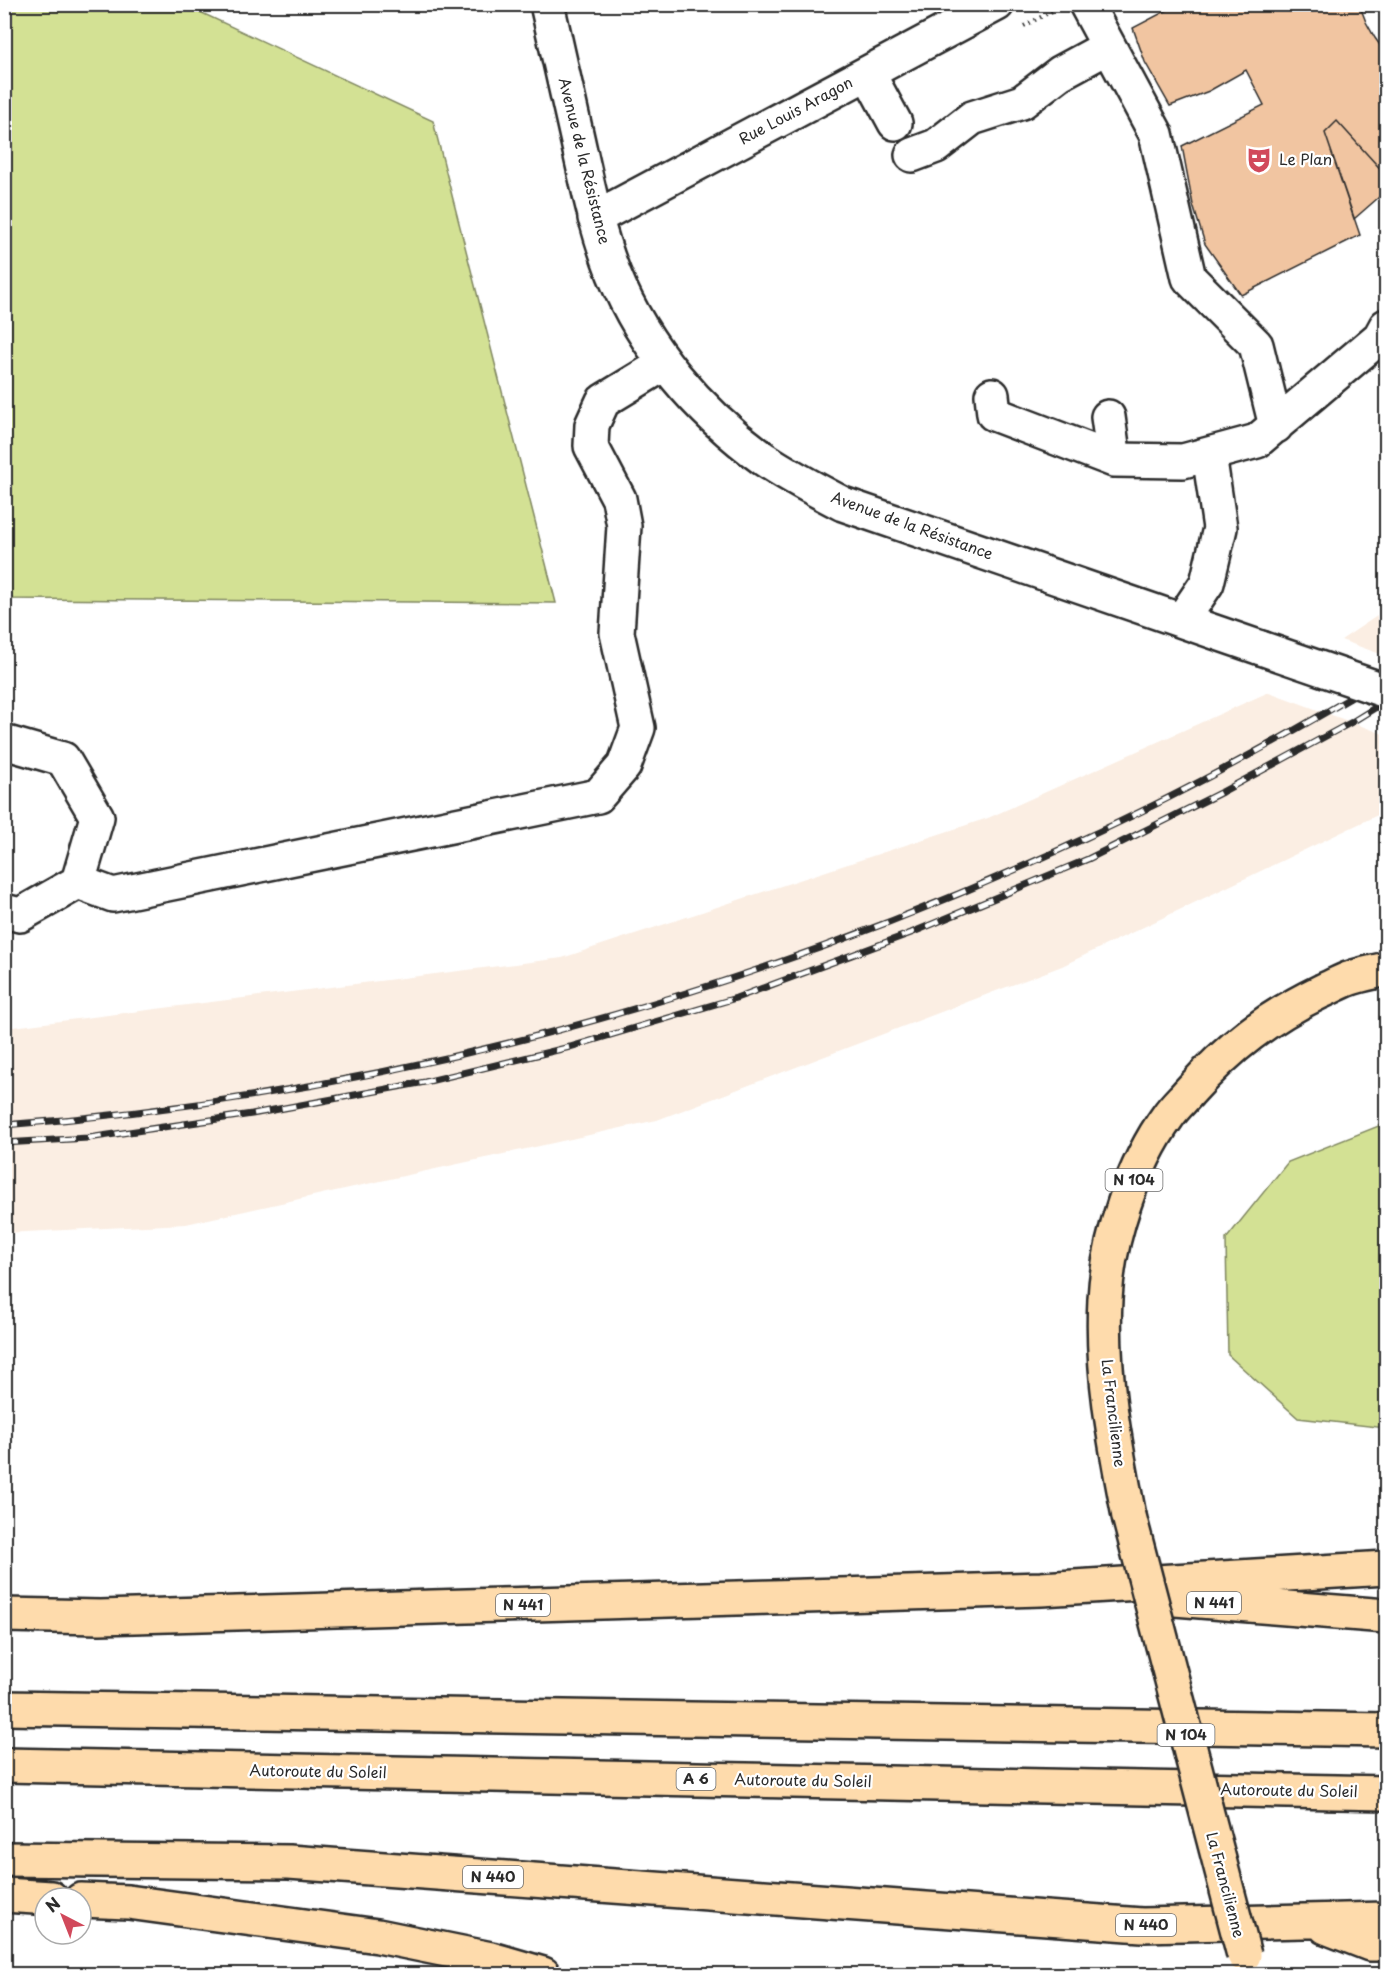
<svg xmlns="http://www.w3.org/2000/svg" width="1391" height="1979" font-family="'Playpen Sans',sans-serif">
<rect width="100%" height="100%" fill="#fff"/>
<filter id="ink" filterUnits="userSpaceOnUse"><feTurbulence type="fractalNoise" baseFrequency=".0167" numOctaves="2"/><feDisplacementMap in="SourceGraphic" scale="12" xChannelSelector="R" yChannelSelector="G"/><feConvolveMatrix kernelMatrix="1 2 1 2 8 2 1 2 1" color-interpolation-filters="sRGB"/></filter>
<g filter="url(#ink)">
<!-- built -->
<path fill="#fbeee3" d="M1386 610V656L1341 640Z
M1269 692 1386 735V811L1062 966 657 1120 186 1224 5 1233V1028L562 958 988 818Z"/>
<!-- green -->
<path fill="#d3e194" stroke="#7f8660" stroke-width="1.5" d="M5 4 185 5 433 121 556 603 5 599Z
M1386 1123V1428L1298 1418 1228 1355 1226 1239 1288 1162Z"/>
<!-- building -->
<path fill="#f1c5a1" stroke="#2b2b2b" stroke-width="1.5" d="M1179 4H1362L1364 9H1361L1366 22 1375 38 1380 45 1386 39V175L1337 121 1325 133 1360 235 1241 295 1205 244 1193 205 1182 146 1264 105 1246 70 1209 91 1170 106 1145 62 1133 28Z
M1337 121 1386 175V191L1354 219 1325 133Z"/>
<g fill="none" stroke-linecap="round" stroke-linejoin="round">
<!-- minor casing -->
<g stroke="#2b2b2b" stroke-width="38">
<path id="minor" d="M547 4C557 50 568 96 578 142 588 187 597 231 614 274 644 348 699 412 764 459 789 476 816 490 843 504L1261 648
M1086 4 1156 134 1189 278 1256 345 1276 426
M868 73 895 123
M912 155 936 146 972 118 1022 102 1060 73 1108 47
M595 218 997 4
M992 395 994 414 1114 460 1183 461 1257 441 1380 337 1386 326
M1108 417 1114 460
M1182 620 1207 583 1220 528 1209 454
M4 742 63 759 97 817 78 882 20 915 4 911
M78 882 113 895 598 796 624 766 638 728 617 633 624 526 619 499 591 446 592 425 603 401 664 364"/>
</g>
<!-- highway casing -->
<g stroke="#2b2b2b" stroke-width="38">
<path id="highway" d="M1129 1516C1115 1444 1101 1373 1105 1299 1108 1239 1133 1164 1168 1116 1174 1107 1182 1100 1189 1092 1229 1047 1268 1017 1322 991 1332 987 1341 981 1351 978 1362 974 1375 972 1386 969
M1163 1598 1386 1616
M4 1615 100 1617 1041 1589 1386 1568
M4 1708 1386 1730
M4 1765 1386 1793
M4 1859 289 1862 1142 1925 1386 1919
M4 1895 51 1898
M81 1900 128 1902 378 1936 491 1959 543 1974
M1326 1927 1370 1944H1386"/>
</g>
<!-- path -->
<path stroke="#2b2b2b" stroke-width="4" stroke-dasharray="1.5 4.5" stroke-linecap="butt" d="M1024 26 1054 10"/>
<!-- minor -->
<use href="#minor" stroke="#fff" stroke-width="33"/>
<!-- highway -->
<use href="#highway" stroke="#fedbac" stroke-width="33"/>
<!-- rail casing -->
<g stroke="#2b2b2b" stroke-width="7">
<path id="rail" d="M4 1125C377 1097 743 997 1081 840 1186 792 1287 736 1386 677
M4 1143 88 1138 252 1114 425 1082 570 1047 736 998 911 933 1088 859 1222 792 1352 722 1386 701"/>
</g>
<!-- rail -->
<use href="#rail" stroke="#fff" stroke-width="4.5" stroke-dasharray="14" stroke-linecap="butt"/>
<!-- minor-bridge casing -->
<g stroke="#2b2b2b" stroke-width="38" stroke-linecap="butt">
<path id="minor-bridge" d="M1261 648 1386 691"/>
</g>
<!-- highway-bridge casing -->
<g stroke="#2b2b2b" stroke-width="38" stroke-linecap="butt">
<path id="highway-bridge" d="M1129 1516 1244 1955"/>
</g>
<!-- minor-bridge -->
<use href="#minor-bridge" stroke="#fff" stroke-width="33"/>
<!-- highway-bridge -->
<use href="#highway-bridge" stroke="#fedbac" stroke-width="33"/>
</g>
</g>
<!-- icons -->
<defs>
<g id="theatre-bare" transform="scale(2.07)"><path d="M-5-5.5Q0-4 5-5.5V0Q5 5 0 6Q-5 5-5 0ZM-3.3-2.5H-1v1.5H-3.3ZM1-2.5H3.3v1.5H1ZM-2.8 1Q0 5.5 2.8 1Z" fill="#d1495b" stroke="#fff" stroke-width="2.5" paint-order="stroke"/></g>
</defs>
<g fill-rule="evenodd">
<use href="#theatre-bare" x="1259" y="160"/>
</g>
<g text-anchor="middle" stroke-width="4.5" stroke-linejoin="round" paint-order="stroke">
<!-- shield labels -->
<g fill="#fff" stroke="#6b6b6b" stroke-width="1.5">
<rect x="1105.5" y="1169" width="57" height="22" rx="4.5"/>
<rect x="1187" y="1592" width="54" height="22" rx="4.5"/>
<rect x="496" y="1594" width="54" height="22" rx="4.5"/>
<rect x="1157.5" y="1724" width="57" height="22" rx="4.5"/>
<rect x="676.5" y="1768" width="39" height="22" rx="4.5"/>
<rect x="463" y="1866" width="60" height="22" rx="4.5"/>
<rect x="1116" y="1914" width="60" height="22" rx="4.5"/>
</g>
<g font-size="14" font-weight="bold" fill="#2b2b2b">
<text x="1134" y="1185">N 104</text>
<text x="1214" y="1608">N 441</text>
<text x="523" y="1610">N 441</text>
<text x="1186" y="1740">N 104</text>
<text x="696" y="1784">A 6</text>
<text x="493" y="1882">N 440</text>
<text x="1146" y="1930">N 440</text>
</g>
<!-- street labels -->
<g font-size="15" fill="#2b2b2b" stroke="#fff">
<text transform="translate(796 111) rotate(-28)" y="5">Rue Louis Aragon</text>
<text transform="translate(584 161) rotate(76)" y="5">Avenue de la Résistance</text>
<text transform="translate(912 526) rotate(20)" y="5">Avenue de la Résistance</text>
<text transform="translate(1113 1413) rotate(83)" y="5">La Francilienne</text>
<text transform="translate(318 1772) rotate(1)" y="5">Autoroute du Soleil</text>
<text transform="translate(803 1781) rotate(1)" y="5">Autoroute du Soleil</text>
<text transform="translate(1289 1791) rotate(1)" y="5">Autoroute du Soleil</text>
<text transform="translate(1225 1885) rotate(75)" y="5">La Francilienne</text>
</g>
<!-- poi labels -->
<g font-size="15" fill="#2b2b2b" stroke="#fff" text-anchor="start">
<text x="1279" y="165">Le Plan</text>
</g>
</g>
<!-- margin -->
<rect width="1391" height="1979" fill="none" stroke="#fff" stroke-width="24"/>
<rect x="12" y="12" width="1367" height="1955" fill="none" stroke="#2b2b2b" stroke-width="2" filter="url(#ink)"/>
<!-- north arrow -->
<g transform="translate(63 1916) rotate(318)"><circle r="28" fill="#ffffff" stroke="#aaaaaa" stroke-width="1.5"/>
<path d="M0-4.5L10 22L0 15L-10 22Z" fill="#d1495b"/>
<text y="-9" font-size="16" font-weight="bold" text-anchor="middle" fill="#2b2b2b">N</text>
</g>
</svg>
